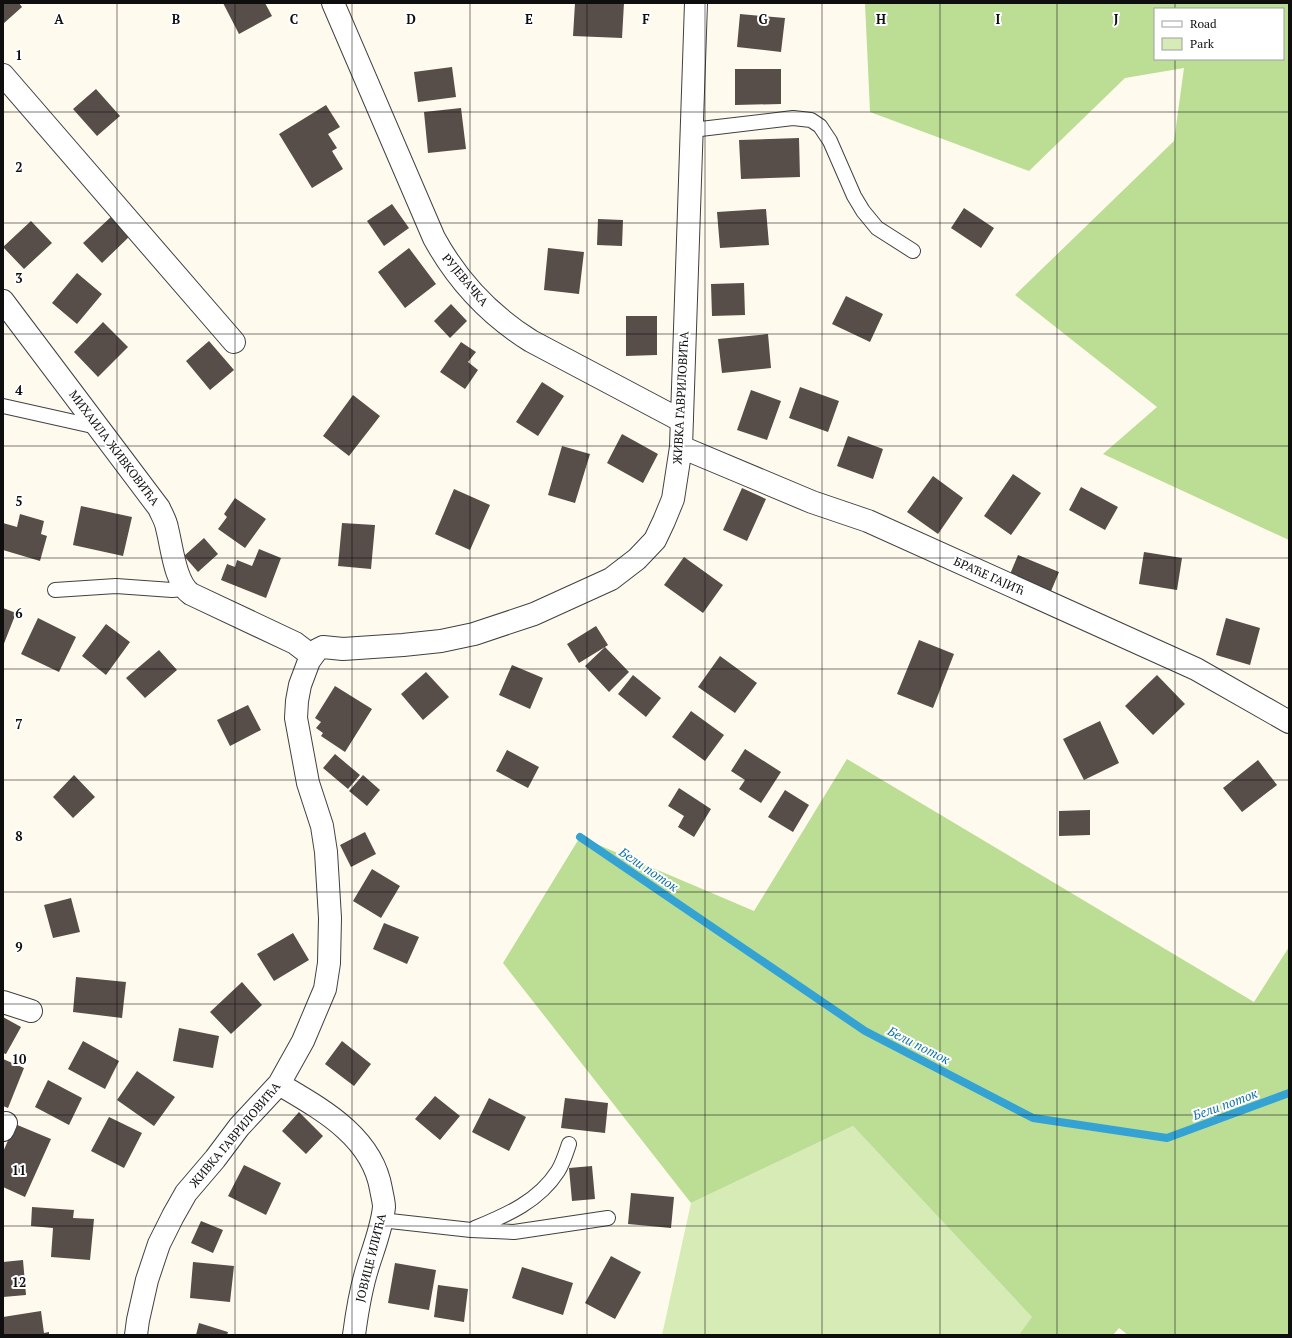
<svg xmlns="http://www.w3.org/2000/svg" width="1292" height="1338" font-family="'PT Serif',serif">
<rect width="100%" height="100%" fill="#fffaee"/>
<!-- green -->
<path fill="#d7ebb6" d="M853 1126 1033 1318 1019 1335H662L691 1203Z"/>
<!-- forest -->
<path fill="#bcdd94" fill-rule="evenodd" d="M865 3H1289V540L1103 454 1157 407 1015 295 1174 141 1184 68 1125 78 1029 171 870 112ZM1155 9H1283V59H1155Z
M847 759 1254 1002 1289 947V1335H1128L1119 1328 1113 1335H1019L1032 1317 853 1126 691 1203 503 963 580 837 754 911Z"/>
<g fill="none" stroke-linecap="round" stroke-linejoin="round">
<!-- stream -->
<path stroke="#34a3d4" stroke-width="8" d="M580 837 865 1031 1033 1118 1167 1138 1289 1093"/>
</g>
<!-- building -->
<path fill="#574d49" d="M3 3H19L22 7 3 24Z
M223 3H265L272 16 239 34Z
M575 3H624L622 38 573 36Z
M740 14 785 18 781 52 737 47Z
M452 67 456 97 418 102 414 72Z
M735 69H781V104L735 105Z
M96 89 120 116 97 136 73 109Z
M326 105 340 127 328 134 337 148 332 151 343 169 312 188 279 134Z
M461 108 466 149 428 153 424 112Z
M799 138 800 177 741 179 739 140Z
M392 204 409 228 384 246 367 221Z
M964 208 994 228 981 248 951 228Z
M766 209 769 245 720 248 717 212Z
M113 215 131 235 102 263 83 243Z
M598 219 623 220 622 246 597 245Z
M31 221 52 243 24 269 3 247Z
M409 248 436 284 405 308 378 272Z
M548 248 584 252 579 294 544 290Z
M77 273 102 294 77 324 52 303Z
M744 283 745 315 712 316 711 284Z
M846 296 883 314 870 342 832 324Z
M451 304 467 321 450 338 434 321Z
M626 316H657V355L626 356Z
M103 322 128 347 98 377 74 352Z
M768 334 771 368 722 373 718 339Z
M209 341 234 370 210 390 186 361Z
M461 342 476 352 468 362 478 370 465 389 440 372Z
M542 382 564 396 538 436 516 422Z
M800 387 839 401 828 432 789 418Z
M751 390 781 401 767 440 737 430Z
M353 395 380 416 349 456 323 436Z
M622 434 658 454 643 483 607 463Z
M848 436 883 449 873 479 837 466Z
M562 446 590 454 575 503 548 495Z
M1013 474 1041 493 1011 535 984 516Z
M933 476 963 498 938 534 907 512Z
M1081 487 1118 507 1105 530 1069 510Z
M742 488 766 499 747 541 723 530Z
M454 489 490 505 470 550 435 534Z
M235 498 266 519 245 548 218 529 227 517 224 514Z
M81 506 132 517 123 556 73 545Z
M20 514 44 521 41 534 47 536 40 561 3 550V523L17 527Z
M342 523 375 525 371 569 338 566Z
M204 538 218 554 198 572 184 556Z
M259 549 281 558 266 598 221 580 227 564 235 567 237 560 252 566Z
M1144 552 1182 558 1177 590 1139 584Z
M1018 555 1059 572 1049 596 1008 579Z
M684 557 723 585 703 613 664 585Z
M3 608 16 613 3 646Z
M38 618 76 637 59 672 21 654Z
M1226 618 1260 628 1250 665 1216 655Z
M106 624 130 642 106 675 82 656Z
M596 626 608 645 605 647 629 672 609 692 585 666 605 647 579 663 567 644Z
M919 640 954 654 933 708 897 694Z
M159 650 177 670 145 698 126 678Z
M720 656 757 683 735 713 698 687Z
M512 665 543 678 530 709 499 695Z
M426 672 449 697 423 720 401 694Z
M633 675 661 698 646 717 618 694Z
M1157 675 1185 704 1153 735 1125 706Z
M335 686 372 709 345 752 321 736 323 733 316 728 321 722 315 718Z
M248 705 261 730 230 746 217 720Z
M691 711 724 735 705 761 672 737Z
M1100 721 1119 763 1084 780 1063 739Z
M745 749 781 772 761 803 739 789 745 780 731 771Z
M507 750 539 767 528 788 496 771Z
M335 754 360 775 348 789 323 768Z
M1258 760 1277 785 1242 812 1223 788Z
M74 775 95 797 73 818 53 797Z
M363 775 380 790 367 806 349 791Z
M679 788 711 809 694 837 678 827 684 816 668 806Z
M785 790 809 805 793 832 768 817Z
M1090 810V835L1059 836V811Z
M365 832 376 854 351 867 340 845Z
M372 869 400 886 381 918 353 901Z
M71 898 80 932 53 938 44 905Z
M384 923 419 937 407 964 373 949Z
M293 933 309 960 274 981 257 954Z
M76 977 126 982 122 1018 73 1012Z
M242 982 262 1005 231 1034 210 1012Z
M3 1017 21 1027 6 1054 3 1053Z
M179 1028 219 1036 213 1068 173 1061Z
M83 1041 119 1061 105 1089 68 1069Z
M342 1041 371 1064 354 1086 325 1064Z
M3 1059 24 1068 8 1108 3 1106Z
M137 1071 175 1097 154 1126 117 1100Z
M48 1080 82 1098 69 1125 35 1107Z
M435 1096 460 1116 440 1140 415 1119Z
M489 1098 526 1117 509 1151 472 1132Z
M565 1098 608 1103 605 1133 561 1128Z
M299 1112 323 1136 306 1154 282 1131Z
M109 1117 142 1133 124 1168 91 1151Z
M15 1124 51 1139 25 1197 3 1187V1152Z
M244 1165 281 1183 266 1215 228 1196Z
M592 1166 595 1199 572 1201 569 1168Z
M631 1193 674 1197 671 1228 628 1224Z
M32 1207 74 1210 73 1218 94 1219 90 1260 51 1257 53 1228 31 1226Z
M201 1221 223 1230 213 1253 191 1243Z
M611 1256 641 1272 615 1319 585 1303Z
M23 1260 26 1295 3 1297V1262Z
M193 1262 234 1266 230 1302 190 1298Z
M395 1263 436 1270 429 1310 388 1303Z
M522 1267 573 1283 563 1315 512 1298Z
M438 1285 468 1289 464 1322 434 1317Z
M41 1311 44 1333 49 1332V1335H3V1317Z
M199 1323 228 1332 227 1335H196Z"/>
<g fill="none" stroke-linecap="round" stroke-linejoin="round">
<!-- lane casing -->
<g stroke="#414141" stroke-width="16">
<path id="lane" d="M692 130 793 118 811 120 820 126 830 141 854 196 863 211 877 228 913 251
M3 406 97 427
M55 590 116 586 172 590 185 589
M381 1220 471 1230 514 1232 608 1218
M475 1228C507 1215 539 1201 558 1171 563 1163 566 1153 569 1144"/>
</g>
<!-- street casing -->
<g stroke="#414141" stroke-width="24">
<path id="street" d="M333 3 434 238C457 280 491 316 531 341L682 421
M3 75 234 342
M3 301 159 508C162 515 166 521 167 528 172 547 175 583 191 594L295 643 312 656
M681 447 812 502 868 521 1196 669 1289 722
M3 1002 31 1011
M279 1084C321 1109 372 1136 381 1189 382 1195 384 1202 384 1207 382 1227 374 1247 368 1266 361 1288 357 1312 354 1335
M3 1130 6 1123
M136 1335 138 1320 147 1280 159 1244 173 1216 186 1193 215 1159 239 1127 279 1084 303 1041 325 989 329 963 330 918 326 852 322 826 308 783 296 718 297 701 300 685 309 661 317 650 323 647 343 649 403 645 441 641 474 634 534 614 611 579 637 559 655 540 664 521 673 499 681 447 696 3"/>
</g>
<!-- lane -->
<use href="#lane" stroke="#fff" stroke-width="14"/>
<!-- street -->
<use href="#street" stroke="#fff" stroke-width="22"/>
</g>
<!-- grid -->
<path fill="none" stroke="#0e0e0e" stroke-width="1" stroke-opacity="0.55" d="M117 3V1335M235 3V1335M352 3V1335M470 3V1335M587 3V1335M705 3V1335M822 3V1335M940 3V1335M1057 3V1335M1175 3V9M1175 59V1335M3 112H1289M3 223H1289M3 334H1289M3 446H1289M3 558H1289M3 669H1289M3 780H1289M3 892H1289M3 1004H1289M3 1115H1289M3 1226H1289"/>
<g text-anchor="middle" stroke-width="4" stroke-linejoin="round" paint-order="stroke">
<!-- street labels -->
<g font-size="12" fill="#0e0e0e" stroke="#fff">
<text transform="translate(465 280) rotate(50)" y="4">РУЈЕВАЧКА</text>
<text transform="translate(681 398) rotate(-87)" y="4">ЖИВКА ГАВРИЛОВИЋА</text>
<text transform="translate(114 448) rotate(53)" y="4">МИХАИЛА ЖИВКОВИЋА</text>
<text transform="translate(989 576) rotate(24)" y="4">БРАЋЕ ГАЈИЋ</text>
<text transform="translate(235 1135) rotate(-50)" y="4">ЖИВКА ГАВРИЛОВИЋА</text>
<text transform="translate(371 1258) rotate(-76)" y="4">ЈОВИЦЕ ИЛИЋА</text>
</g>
<!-- water labels -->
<g font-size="13" font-style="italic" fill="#1173a6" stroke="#fff">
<text transform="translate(649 869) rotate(34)" y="5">Бели поток</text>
<text transform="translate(919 1045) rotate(27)" y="5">Бели поток</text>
<text transform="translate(1225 1104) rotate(-20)" y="5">Бели поток</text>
</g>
</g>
<g font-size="13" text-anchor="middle" font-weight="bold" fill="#0e0e0e" stroke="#fff" stroke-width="4" stroke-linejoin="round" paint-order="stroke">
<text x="59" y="24">A</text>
<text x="176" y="24">B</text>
<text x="294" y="24">C</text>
<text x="411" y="24">D</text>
<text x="529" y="24">E</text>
<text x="646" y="24">F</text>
<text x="763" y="24">G</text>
<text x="881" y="24">H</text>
<text x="998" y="24">I</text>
<text x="1116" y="24">J</text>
<text x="19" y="60">1</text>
<text x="19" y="172">2</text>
<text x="19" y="283">3</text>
<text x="19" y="395">4</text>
<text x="19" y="506">5</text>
<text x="19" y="618">6</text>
<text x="19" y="729">7</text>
<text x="19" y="841">8</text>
<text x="19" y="952">9</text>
<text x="19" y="1064">10</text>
<text x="19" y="1175">11</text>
<text x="19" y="1287">12</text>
</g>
<!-- border -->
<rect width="1292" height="1338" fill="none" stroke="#0e0e0e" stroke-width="8"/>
<!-- legend -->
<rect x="1154" y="8" width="130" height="52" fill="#ffffff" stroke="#9f9f9f"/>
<rect x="1162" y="21" width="20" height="6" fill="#ffffff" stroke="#9f9f9f"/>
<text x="1190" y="28" font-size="12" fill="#0e0e0e">Road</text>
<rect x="1162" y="38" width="20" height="12" fill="#d7ebb6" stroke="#9f9f9f"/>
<text x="1190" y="48" font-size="12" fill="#0e0e0e">Park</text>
</svg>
